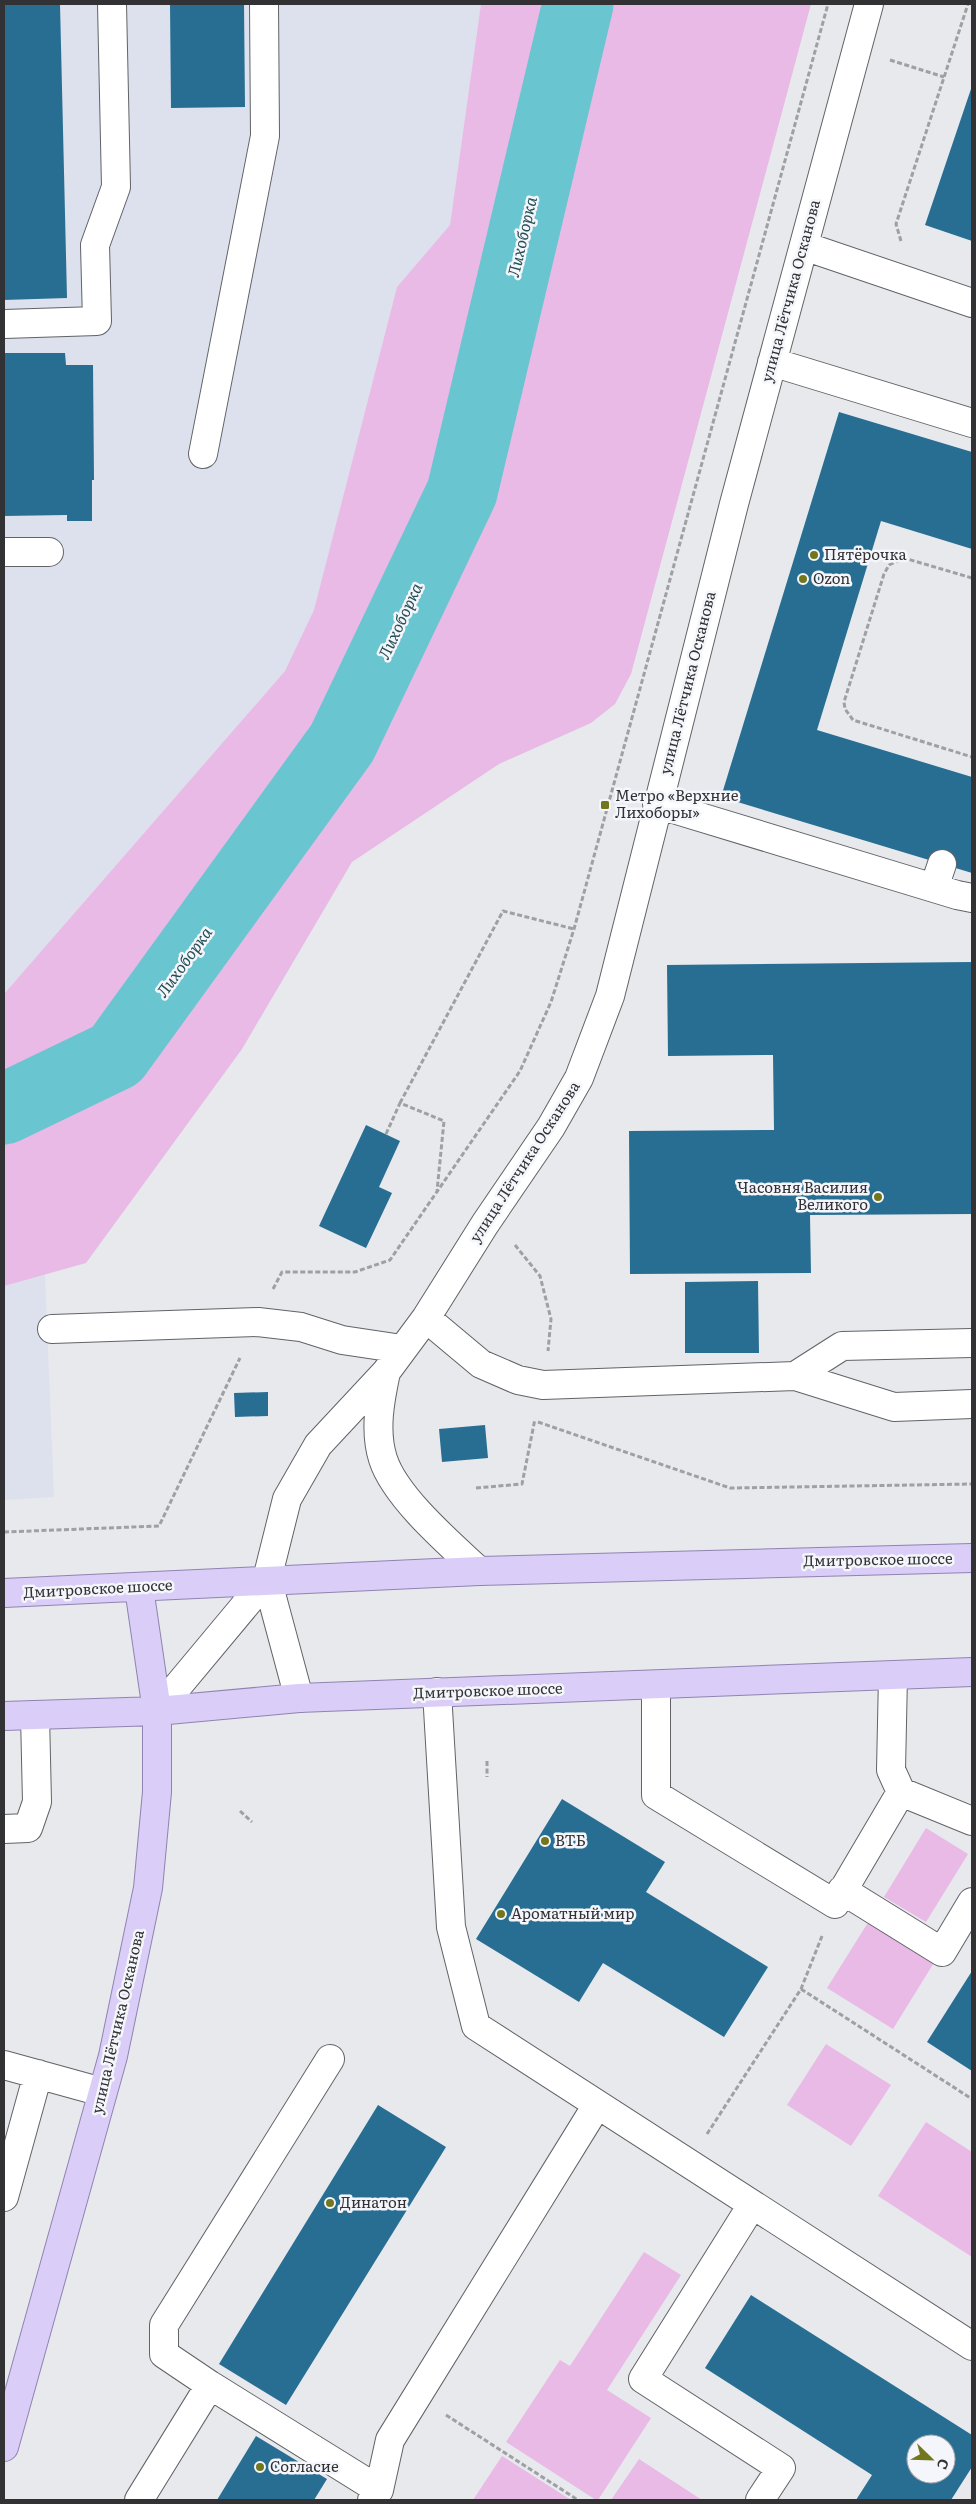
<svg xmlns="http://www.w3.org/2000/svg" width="976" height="2504" font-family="Literata,serif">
<rect width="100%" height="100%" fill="#e7e9ed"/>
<!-- built -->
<path fill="#dce1ed" d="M4 4H481L450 225 397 287 314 611 285 671 4 994Z
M45 1274 54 1497 4 1500V1286Z"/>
<!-- green -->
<path fill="#e8bae5" d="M481 4H811L631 674 615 704 591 723 499 764 352 862 242 1049 86 1263 4 1286V994L285 671 314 610 397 287 450 225Z
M926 1828 968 1854 926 1922 884 1897Z
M869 1921 935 1961 893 2029 827 1988Z
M826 2044 891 2085 851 2146 787 2105Z
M926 2122 972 2152V2257L878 2196Z
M644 2252 681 2275 607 2390 651 2418 598 2500H596L506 2442 560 2360 570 2366Z
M502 2456 571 2500H473Z
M639 2459 702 2500H611Z"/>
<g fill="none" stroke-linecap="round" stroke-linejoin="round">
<!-- river -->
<path stroke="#69c6d0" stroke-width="71" d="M4 1109 116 1055 342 743 462 492 578 4"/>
</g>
<!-- building -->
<path fill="#286e93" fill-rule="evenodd" d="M4 4H60L67 298 4 300Z
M170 4H244L245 107 171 108Z
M972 86V241L925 225Z
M4 353H65L66 365H93L94 480H92V521H67V515L4 516Z
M839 412 972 452V549L881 521 817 730 972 777V873L721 797Z
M972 962V1214L810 1215 811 1273 630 1274 629 1131 774 1130 773 1055 668 1056 667 965Z
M366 1125 400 1141 379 1187 392 1193 366 1248 319 1226Z
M758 1281 759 1353H685V1282Z
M268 1392V1416L235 1417 234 1393Z
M485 1425 488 1458 442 1462 439 1429Z
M562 1799 665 1862 646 1892 768 1967 724 2037 603 1963 579 2002 476 1939Z
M972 1971V2071L927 2042Z
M378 2105 446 2147 286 2405 219 2364Z
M751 2295 972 2435V2467L951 2500H856L872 2475 705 2368ZM916 2444H946V2474H916Z
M256 2436 327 2479 314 2500H217Z"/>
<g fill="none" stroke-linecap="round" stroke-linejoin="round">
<!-- minor casing -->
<g stroke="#616367" stroke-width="30">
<path id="minor" d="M804 246 972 303
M4 324 97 321 95 245 116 187 112 4
M772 362 972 423
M203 454 265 136 264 4
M4 552H49
M657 804 957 895 972 898
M934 888 942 864
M426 1318 481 1364 518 1380 543 1385 795 1376 894 1407 972 1404
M52 1329 258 1322 301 1327 342 1340 402 1349
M386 1372C380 1400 374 1431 383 1459 395 1497 450 1544 479 1571
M795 1376 842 1346 972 1343
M656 1686V1795L835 1904 901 1792 891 1770 893 1676
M437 1692 451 1927 476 2026 972 2346
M299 1698 267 1579 287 1499 318 1445 386 1372 426 1318 485 1224 551 1127 579 1078 610 996 734 504 869 4
M157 1711 267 1579
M901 1792 972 1821
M4 1829 28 1828 37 1802 35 1715
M842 1890 942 1952 972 1902
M330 2059 164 2325V2354L210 2385 379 2490
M4 2065 102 2092
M4 2197 38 2074
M752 2205 643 2379 781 2468 760 2500
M139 2500 210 2385
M372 2500 379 2490 390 2440 597 2105"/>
</g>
<!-- major casing -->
<g stroke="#9083b1" stroke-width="30">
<path id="major" d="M4 1593 479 1571 972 1558
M4 1716 157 1711 299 1698 972 1672
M4 2447 113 2056 148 1888 157 1792V1711L139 1588"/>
</g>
<!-- path -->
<path stroke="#9fa0a3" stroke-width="3" stroke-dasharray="5 2.5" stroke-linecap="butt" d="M890 60 944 77
M901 241 896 224 968 4
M972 578 904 558 889 565 884 574 844 702 845 709 853 720 972 757
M400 1103 503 911 574 929
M386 1134 400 1103 444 1121 437 1191
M515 1245 540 1276 551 1319 548 1351
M273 1289 282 1272H355L390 1260 520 1071 551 1002 574 929 828 4
M538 1422 730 1488 972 1484
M476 1488 522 1484 535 1419
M4 1532 159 1526 240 1358
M487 1761V1777
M240 1811 252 1822
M801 1989 972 2099
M707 2134 801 1989 822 1936
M446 2415 578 2500"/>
<!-- minor -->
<use href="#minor" stroke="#fff" stroke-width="28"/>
<!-- major -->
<use href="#major" stroke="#dacef8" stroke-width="28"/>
</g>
<!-- markers -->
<g fill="#72761d" stroke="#f4f6fb" stroke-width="2">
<circle cx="814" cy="555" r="5"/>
<circle cx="803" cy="579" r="5"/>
<rect x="600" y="800" width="10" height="10" rx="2.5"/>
<circle cx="878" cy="1197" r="5"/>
<circle cx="545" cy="1841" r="5"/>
<circle cx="501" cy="1914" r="5"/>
<circle cx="330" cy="2203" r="5"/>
<circle cx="260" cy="2467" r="5"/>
</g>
<g text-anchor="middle" stroke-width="5" stroke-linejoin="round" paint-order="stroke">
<!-- street labels -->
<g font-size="15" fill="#323234" stroke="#f4f6fb">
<text transform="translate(791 291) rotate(-75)" y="5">улица Лётчика Осканова</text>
<text transform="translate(688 683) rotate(-76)" y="5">улица Лётчика Осканова</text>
<text transform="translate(525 1162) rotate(-57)" y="5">улица Лётчика Осканова</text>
<text transform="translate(878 1560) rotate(-1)" y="5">Дмитровское шоссе</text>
<text transform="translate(98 1589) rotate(-3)" y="5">Дмитровское шоссе</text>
<text transform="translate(488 1691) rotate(-2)" y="5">Дмитровское шоссе</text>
<text transform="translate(118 2022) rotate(-77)" y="5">улица Лётчика Осканова</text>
</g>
<!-- poi labels -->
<g font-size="15" fill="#323234" stroke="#f4f6fb" text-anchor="start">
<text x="824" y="560">Пятёрочка</text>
<text x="813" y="584">Ozon</text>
<text x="615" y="801">Метро «Верхние<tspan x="615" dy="17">Лихоборы»</tspan></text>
<text x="868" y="1193" text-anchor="end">Часовня Василия<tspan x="868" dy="17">Великого</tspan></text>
<text x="555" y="1846">ВТБ</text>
<text x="511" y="1919">Ароматный мир</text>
<text x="340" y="2208">Динатон</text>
<text x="270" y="2472">Согласие</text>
</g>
<!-- water labels -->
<g font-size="16" font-style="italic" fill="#244f53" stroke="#f4f6fb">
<text transform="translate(522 237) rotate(-77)" y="6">Лихоборка</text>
<text transform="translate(400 621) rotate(-65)" y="6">Лихоборка</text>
<text transform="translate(184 962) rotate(-54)" y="6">Лихоборка</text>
</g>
</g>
<!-- border -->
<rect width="976" height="2504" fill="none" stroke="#323234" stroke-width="10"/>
<!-- north arrow -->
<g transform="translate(931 2459) rotate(113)"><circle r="24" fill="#f4f6fb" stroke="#a6a8ab"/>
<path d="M0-4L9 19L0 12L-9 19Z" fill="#72761d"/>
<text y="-8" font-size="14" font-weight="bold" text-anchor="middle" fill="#323234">С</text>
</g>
</svg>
